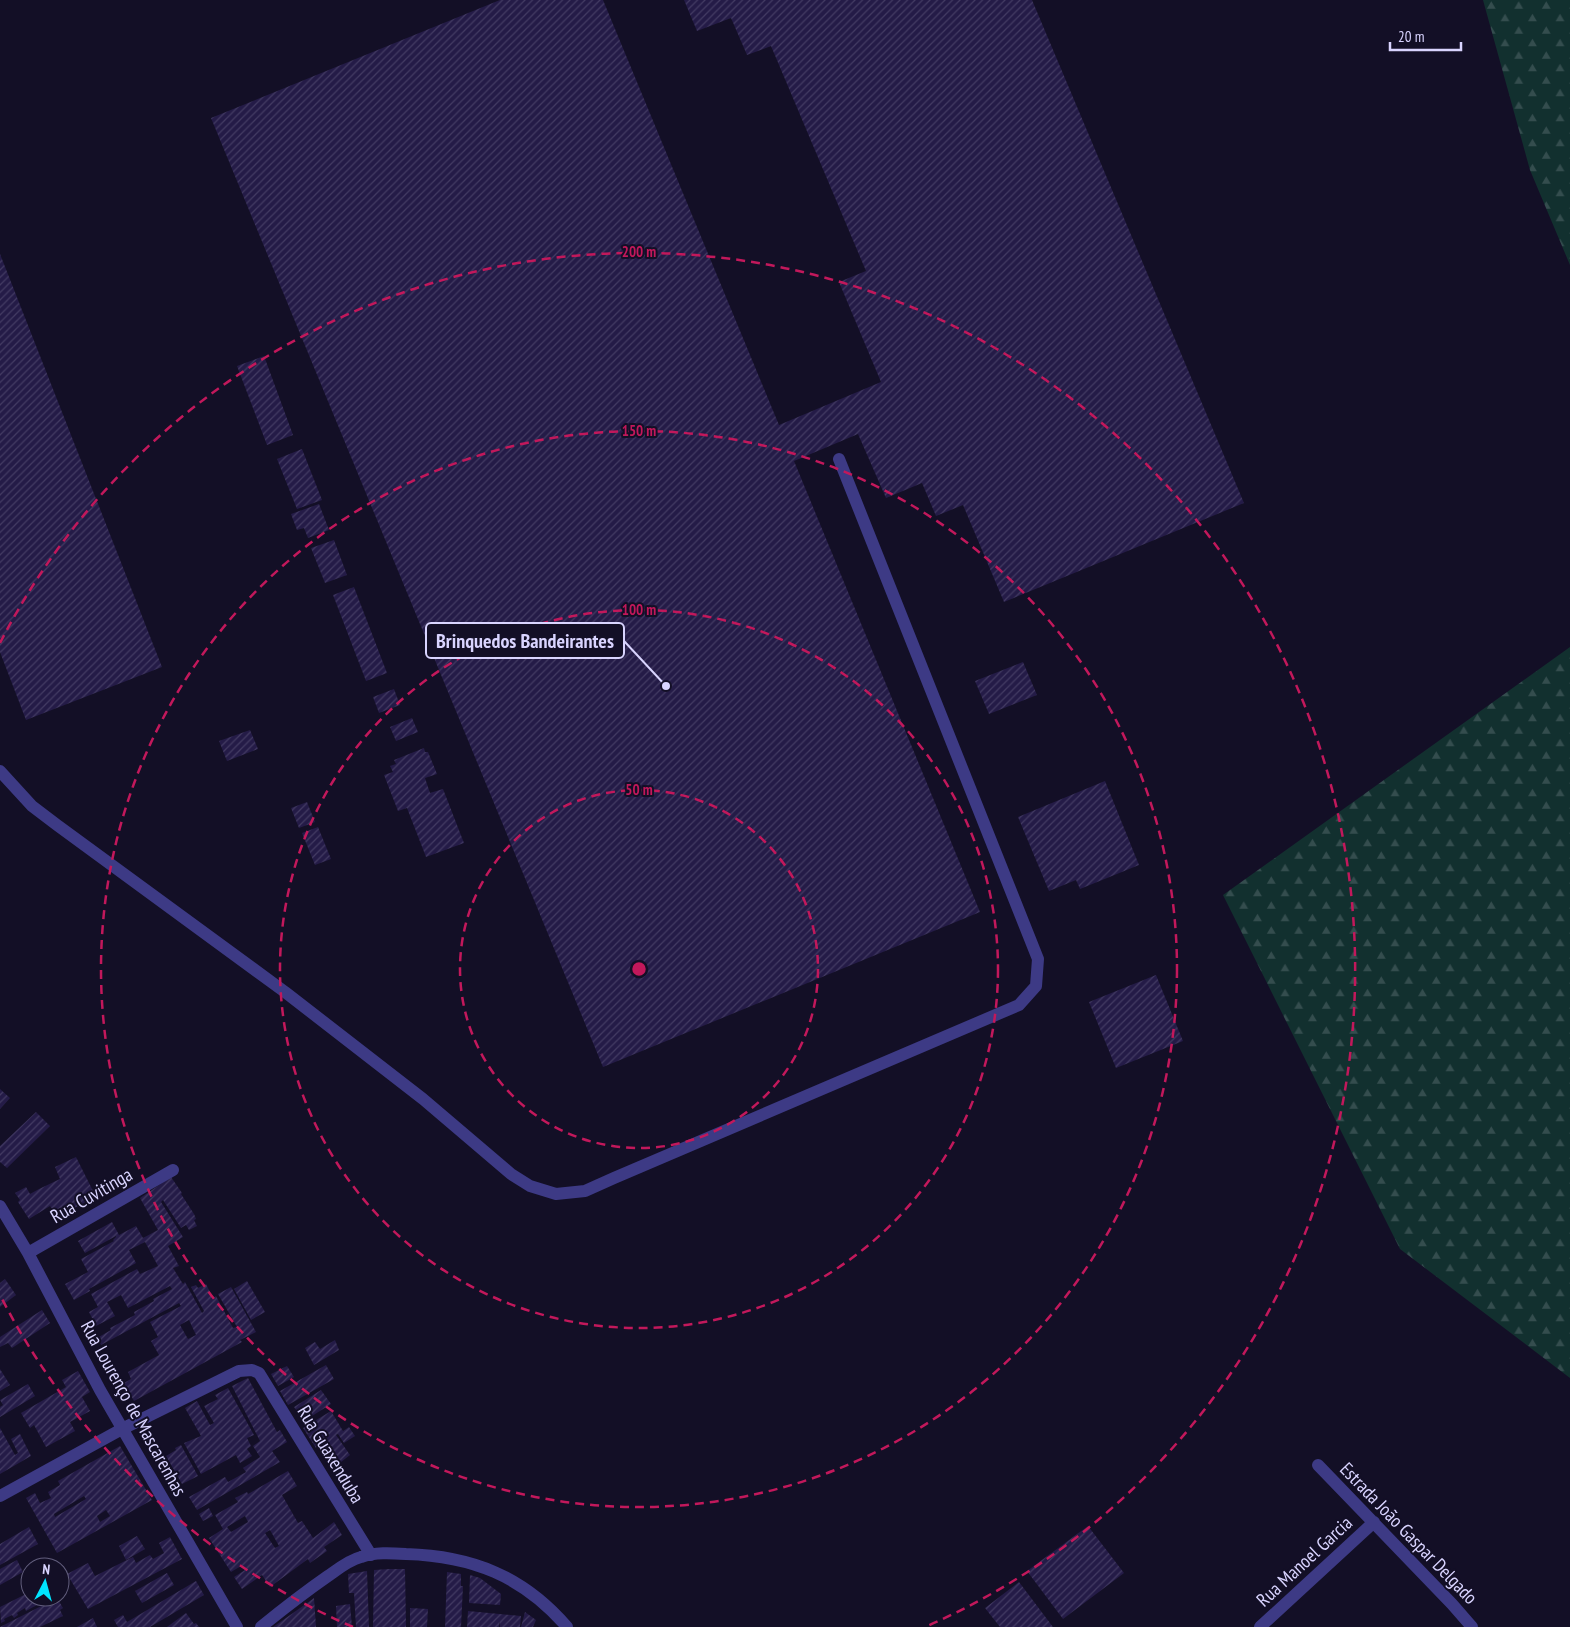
<svg xmlns="http://www.w3.org/2000/svg" width="1570" height="1627" font-family="'PT Sans Narrow',sans-serif">
<defs>
<pattern id="forest-firs" width="22" height="20" patternUnits="userSpaceOnUse" patternTransform="scale(1.25)"><rect width="22" height="20" fill="#12302f"/><path d="M5 1l3.5 6h-7zM16 11l3.5 6h-7z" fill="#344d4e"/></pattern>
<pattern id="building-hatch" width="6" height="6" patternUnits="userSpaceOnUse" patternTransform="scale(1.25)"><rect width="6" height="6" fill="#241b47"/><path d="M-1 1l2-2M0 6l6-6M5 7l2-2" fill="none" stroke="#433b63"/></pattern>
</defs>
<rect width="100%" height="100%" fill="#130f26"/>
<!-- forest -->
<path fill="url(#forest-firs)" d="M1483 0H1570V265L1530 170Z
M1570 647V1378L1400 1249 1223 895Z"/>
<!-- building -->
<path fill="url(#building-hatch)" fill-rule="evenodd" d="M500 0H603L779 425 881 382 839 282 866 271 771 46 747 55 731 18 697 31 684 0H1032L1244 503 1004 602 963 505 936 516 922 483 886 498 858 434 794 461 980 912 603 1067 211 118Z
M0 254 162 667 26 720 0 652Z
M264 356 293 435 267 445 237 366Z
M302 449 322 500 297 509 277 459Z
M319 504 329 530 308 538 304 528 297 530 291 514Z
M334 540 347 575 325 583 311 548Z
M354 587 387 673 366 681 333 595Z
M1023 662 1037 695 989 714 975 681Z
M394 689 400 705 379 713 373 697Z
M412 718 418 732 396 741 390 727Z
M250 730 258 749 227 761 219 741Z
M424 748 425 752H428L437 774 425 778 430 793 443 789 464 843 426 857 407 808 398 811 384 775 393 772 390 766 396 764 394 760Z
M1105 781 1139 865 1080 889 1076 880 1049 891 1018 817Z
M307 802 315 822 299 828 291 808Z
M318 827 331 859 315 865 302 833Z
M1156 975 1183 1041 1116 1068 1089 1002Z
M0 1089 10 1098 0 1109Z
M36 1112 50 1126 7 1168 0 1162V1146Z
M76 1157 96 1197 63 1214 65 1218 60 1221 50 1206 29 1219 18 1202 20 1200 15 1193 26 1187 30 1194 39 1189 60 1179 55 1167Z
M171 1177 182 1193 181 1194 194 1214 196 1219 194 1220 197 1226 189 1230 186 1225 181 1228 163 1200 161 1202 183 1237 168 1246 179 1266 173 1268 183 1284 185 1282 202 1313 204 1311 191 1287 196 1285 198 1288 206 1284 213 1298 216 1296 233 1328 237 1327 218 1294 231 1287 256 1332 240 1340 242 1342 134 1401 124 1383 131 1379 128 1372 159 1355 151 1341 158 1337 150 1322 181 1306 179 1303 101 1345 97 1338 111 1330 110 1328 135 1315 134 1312 154 1301 153 1299 172 1289 170 1286 128 1308 121 1295 107 1302 115 1316 96 1326 89 1312 98 1307 91 1294 137 1269 140 1274 158 1266 145 1242 129 1250 136 1263 89 1289 90 1291 74 1300 65 1284 88 1272 81 1259 114 1241 113 1240 116 1237V1236L85 1253 78 1241 112 1222 119 1235 136 1226 143 1238 158 1230 140 1198ZM189 1320 196 1335 188 1339 180 1325Z
M5 1279 16 1295 0 1307V1283Z
M247 1281 265 1312 251 1320 234 1289Z
M42 1310 50 1323 12 1348 8 1343 0 1347V1337Z
M335 1340 339 1350 314 1365 305 1348 315 1342 320 1349Z
M326 1365 334 1379 288 1405 280 1391Z
M287 1366 294 1377 278 1386 271 1374Z
M0 1369 10 1385 0 1391Z
M78 1371 90 1392 82 1397 90 1411 70 1422 75 1431 46 1447 34 1425 30 1428 21 1413 66 1387 62 1380Z
M248 1378 277 1432 280 1430 287 1442 272 1451 280 1462 197 1510 189 1497 225 1477 228 1482 246 1472 243 1468 260 1457 253 1446 260 1441 232 1386Z
M28 1384 35 1396 0 1417V1407L3 1405 0 1400Z
M228 1388 254 1435 247 1438 251 1446 247 1449 252 1456 240 1463 236 1455 201 1474 184 1443 201 1436 185 1408 197 1401 210 1425 214 1423 204 1406 218 1399 215 1395Z
M321 1390 331 1404 304 1421 294 1407Z
M331 1411 343 1431 349 1427 355 1436 344 1443 338 1434 336 1435 350 1455 332 1469 317 1447 316 1448 303 1428Z
M0 1428 15 1455 18 1453 11 1439 20 1434 31 1456 0 1474Z
M181 1445 198 1476 182 1484 166 1456 176 1450 175 1448Z
M120 1446 152 1500 57 1553 26 1498 35 1493 40 1503 51 1498 48 1492 60 1485 58 1481ZM84 1496 86 1499 55 1517 54 1514ZM106 1510 110 1516 100 1522 97 1516Z
M288 1471 297 1486 282 1495 298 1523 302 1521 313 1538 334 1522 342 1535 324 1547 327 1551 310 1563 308 1559 270 1587 262 1575 242 1589 234 1577 245 1570 243 1567 241 1566 231 1572 209 1538 223 1529 215 1515 238 1502 235 1498 247 1492 248 1494ZM245 1516 248 1522 231 1532 227 1527ZM270 1530 279 1546 275 1548 265 1533Z
M209 1508 213 1516 203 1521 199 1514Z
M1088 1526 1124 1573 1063 1619 1027 1571Z
M29 1527 38 1544 0 1565V1544Z
M137 1536 145 1549 126 1560 119 1546Z
M170 1537 182 1559 88 1609 67 1574 88 1563 95 1576 133 1557 136 1563 150 1555 153 1559 164 1553 159 1543Z
M17 1560 23 1572 0 1585V1569Z
M389 1569H405L406 1627H373L374 1570Z
M367 1571 369 1627H356L354 1593H349L348 1574Z
M447 1572 461 1574V1586H463L461 1627H445Z
M167 1573 174 1585 142 1603 135 1591Z
M470 1575 480 1578 501 1594 500 1605 469 1603Z
M196 1581 204 1595 150 1627H118L114 1620 123 1615 127 1622Z
M1019 1582 1053 1627H1000L985 1608Z
M30 1592V1597H45L46 1600 26 1611 25 1608 17 1613 18 1615 14 1618 12 1615 4 1619 5 1621 1 1623 0 1607Z
M57 1598 63 1608 60 1610 63 1616 40 1627H0Z
M314 1598 316 1627H273L293 1613Z
M350 1604 352 1627H337L336 1606Z
M410 1608 428 1609 427 1627H410Z
M468 1611 521 1616 520 1627H500V1621L499 1627H467Z
M525 1612 536 1620 533 1627H521Z
M186 1613 194 1624 196 1623 199 1627H167Z
M93 1618 97 1627H77Z"/>
<g fill="none" stroke-linecap="round" stroke-linejoin="round">
<!-- minor -->
<path stroke="#3d3a85" stroke-width="12" d="M0 771 32 806 57 825 285 992 423 1099 511 1174 530 1186 556 1194 585 1191 614 1178 1019 1005 1036 986 1038 959 839 459
M0 1206 28 1253 100 1390 237 1627
M28 1253 173 1170
M1318 1465 1452 1604 1472 1627
M0 1496 122 1429 239 1371 252 1370 259 1373 371 1555
M261 1627C283 1609 305 1592 328 1576 338 1569 349 1560 361 1557 375 1552 391 1553 406 1554 472 1556 523 1576 567 1627
M1260 1627 1374 1522"/>
</g>
<!-- distance rings -->
<g fill="none" stroke="#c2185b" stroke-width="2.5" stroke-dasharray="9 6">
<circle cx="639" cy="969" r="179"/>
<circle cx="639" cy="969" r="359"/>
<circle cx="639" cy="969" r="538"/>
<path d="M353 1627A717 717 0 0 1 0 1295M0 643A717 717 0 1 1 925 1627"/>
</g>
<g text-anchor="middle" stroke-width="4" stroke-linejoin="round" paint-order="stroke">
<!-- street labels -->
<g font-size="19" fill="#d9d4ff" stroke="#130f26">
<text transform="translate(91 1195) rotate(-30)" y="7">Rua Cuvitinga</text>
<text transform="translate(134 1408) rotate(61)" y="7">Rua Lourenço de Mascarenhas</text>
<text transform="translate(331 1454) rotate(59)" y="7">Rua Guaxenduba</text>
<text transform="translate(1409 1533) rotate(46)" y="7">Estrada João Gaspar Delgado</text>
<text transform="translate(1304 1561) rotate(-43)" y="7">Rua Manoel Garcia</text>
</g>
</g>
<circle cx="639" cy="969" r="8" fill="#c2185b" stroke="#130f26" stroke-width="2.5"/>
<g font-size="15" text-anchor="middle" font-weight="bold" fill="#c2185b" stroke="#130f26" stroke-width="4" stroke-linejoin="round" paint-order="stroke">
<text x="639" y="257">200 m</text>
<text x="639" y="436">150 m</text>
<text x="639" y="615">100 m</text>
<text x="639" y="795">50 m</text>
</g>
<!-- callouts -->
<path fill="none" stroke="#d9d4ff" stroke-width="2" d="M666 686L624 641"/>
<circle fill="#d9d4ff" stroke="#130f26" stroke-width="2" cx="666" cy="686" r="5"/>
<rect fill="#130f26" stroke="#d9d4ff" stroke-width="2" x="426" y="623" width="198" height="35" rx="5"/>
<g font-size="20" text-anchor="middle" font-weight="bold" fill="#d9d4ff">
<text x="525" y="648">Brinquedos Bandeirantes</text>
</g>
<!-- north arrow -->
<g transform="translate(45 1582) rotate(6)"><circle r="24" fill="#130f26" stroke="#625e7d"/>
<path d="M0-4L9 19L0 12L-9 19Z" fill="#00e5ff"/>
<text y="-8" font-size="14" font-weight="bold" text-anchor="middle" fill="#d9d4ff">N</text>
</g>
<!-- scale -->
<path d="M1390 42v8h71v-8" fill="none" stroke="#d9d4ff" stroke-width="2.5"/>
<text x="1398" y="42" font-size="15" fill="#d9d4ff" stroke="#130f26" stroke-width="4" paint-order="stroke">20 m</text>
</svg>
